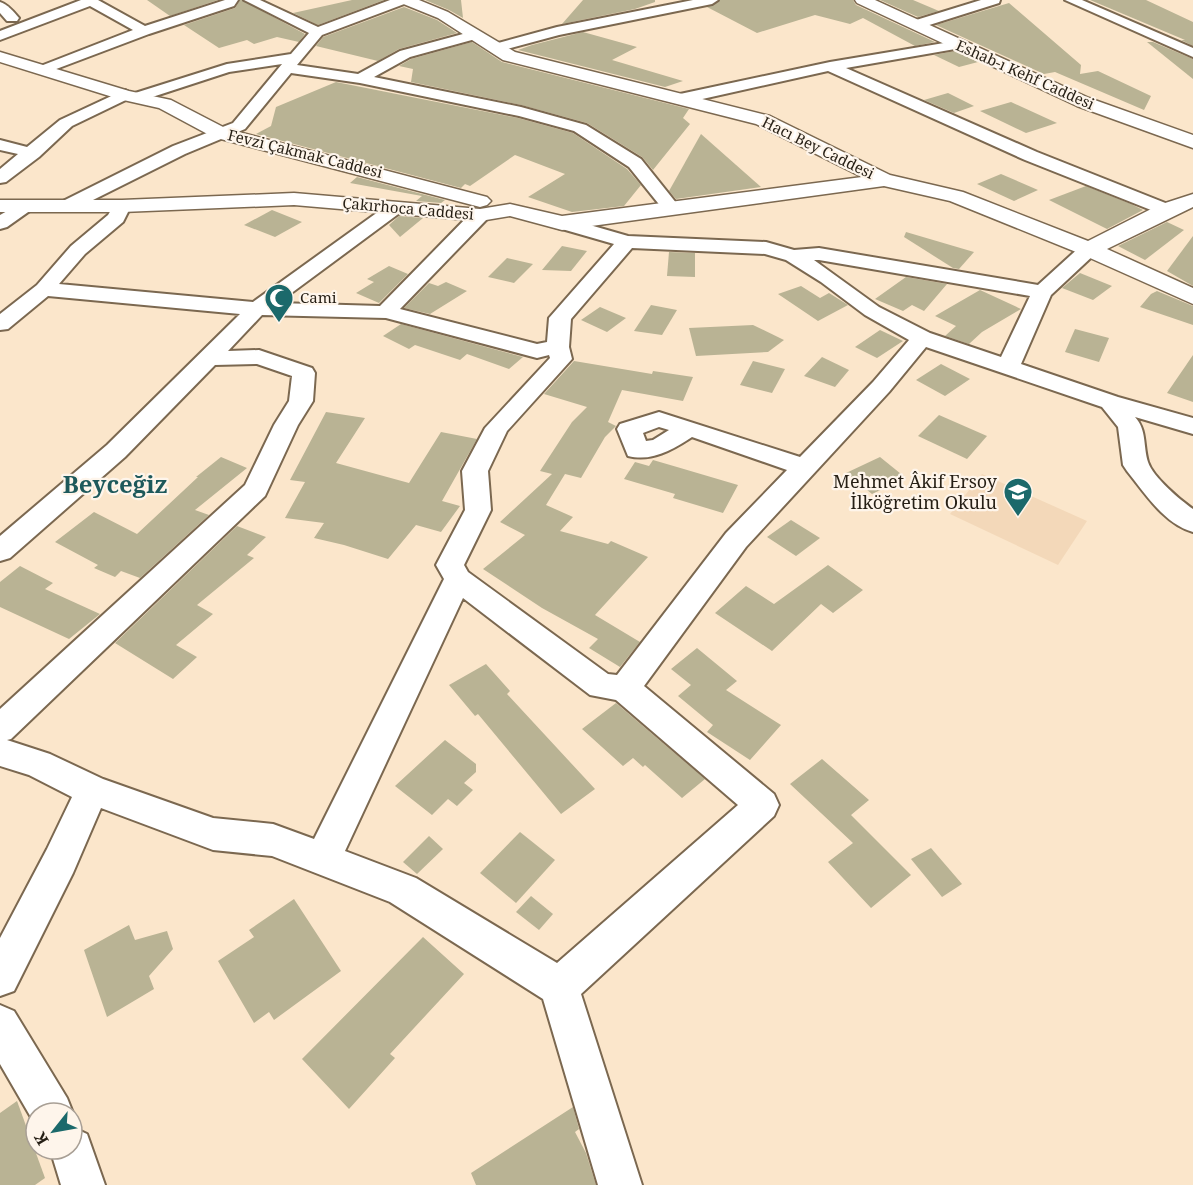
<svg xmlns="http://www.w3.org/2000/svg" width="1193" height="1185" viewBox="0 0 1193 1185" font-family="'Noto Serif',serif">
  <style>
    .built { fill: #f3d8b9 }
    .building { fill: #b9b394 }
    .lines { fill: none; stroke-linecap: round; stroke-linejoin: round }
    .street-casing { stroke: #7b6850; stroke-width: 4 }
    .secondary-casing { stroke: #7b6850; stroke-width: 3 }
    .street { fill: #fff; fill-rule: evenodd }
    .secondary { fill: #fff; fill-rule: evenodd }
    .labels { text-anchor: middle; stroke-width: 4.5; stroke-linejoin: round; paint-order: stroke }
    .far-street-label { font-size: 15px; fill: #261f15; stroke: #fef5eb }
    .far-poi-label { font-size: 15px; fill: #261f15; stroke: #fef5eb; text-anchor: start }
    .poi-label { font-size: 18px; fill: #261f15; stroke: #fef5eb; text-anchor: end }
    .district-label { font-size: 24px; font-weight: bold; fill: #1e595b; stroke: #fef5eb }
  </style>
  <rect width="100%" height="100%" fill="#fbe6cb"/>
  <polygon class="built" points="982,474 1087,521 1058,565 950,514"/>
  <g class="building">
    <polygon points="147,0 218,0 170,16"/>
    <polygon points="240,0 242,0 305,34 299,42 277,37 254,44 247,40 219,48 184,25 235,8"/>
    <polygon points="352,0 384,0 318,25 293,13"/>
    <polygon points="425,0 461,0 463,18 449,10"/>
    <polygon points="583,0 655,0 655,2 635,9 562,24"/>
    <polygon points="720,0 853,0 856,5 935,42 915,46 863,18 850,24 815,15 757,33 707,7"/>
    <polygon points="880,0 913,0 939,11 918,17"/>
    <polygon points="1090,0 1146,0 1193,22 1193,46 1181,40 1185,40"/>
    <polygon points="1009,3 1081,65 1080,74 1098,71 1151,96 1144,110 1055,72 1044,74 936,25"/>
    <polygon points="404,7 437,20 457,33 399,49 378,61 316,46 323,37"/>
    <polygon points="583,32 637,47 612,60 683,81 665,87 518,50 532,45"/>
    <polygon points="472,42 502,62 689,109 683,118 690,124 653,170 642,157 587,123 521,105 411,82 413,69 399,66 411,59"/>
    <polygon points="1147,42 1153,42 1193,59 1193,79"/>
    <polygon points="955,51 978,62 959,67 934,55"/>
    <polygon points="336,82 518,118 573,133 627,169 641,185 624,206 572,212 528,197 565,174 515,155 470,186 465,184 461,188 256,134 271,126 276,107"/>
    <polygon points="948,93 974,106 954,113 924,100"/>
    <polygon points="1011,102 1057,123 1026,133 980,111"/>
    <polygon points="701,134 761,187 676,199 669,191"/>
    <polygon points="1001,174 1038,190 1014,201 977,184"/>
    <polygon points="357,177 445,200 441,203 416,201 422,196 350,183"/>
    <polygon points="1086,186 1131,204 1143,210 1107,229 1049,200"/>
    <polygon points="272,210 302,222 275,237 244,225"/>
    <polygon points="399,216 423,218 400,237 389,225"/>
    <polygon points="1167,222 1184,230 1145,260 1118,246"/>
    <polygon points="906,232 974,252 959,269 953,268 904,237"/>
    <polygon points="1193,236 1193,286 1167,271"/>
    <polygon points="562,246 587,251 571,271 542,270"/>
    <polygon points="669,252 695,253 695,277 667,276"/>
    <polygon points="507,258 533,264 514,283 488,277"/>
    <polygon points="389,266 408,274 379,303 356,293 374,282 367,279"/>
    <polygon points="1080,273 1112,286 1093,300 1062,288"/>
    <polygon points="906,277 947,284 924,311 912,305 903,311 875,299"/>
    <polygon points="446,282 467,291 430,314 404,308 429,283 438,286"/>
    <polygon points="801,286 820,298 829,293 848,305 818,321 778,294"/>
    <polygon points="980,290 1021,309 982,332 969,344 945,336 956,326 935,316"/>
    <polygon points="1157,291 1193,306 1193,325 1140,307 1151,294"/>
    <polygon points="651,305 677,310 662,335 634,331"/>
    <polygon points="600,307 626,318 607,332 581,320"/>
    <polygon points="401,324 523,357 509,369 467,354 460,360 415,345 409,349 383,336"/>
    <polygon points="753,325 784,340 768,352 696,356 689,328"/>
    <polygon points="1075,329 1109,338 1099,362 1065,352"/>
    <polygon points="880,330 903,341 877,358 855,347"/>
    <polygon points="1193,355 1193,402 1167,393"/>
    <polygon points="822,357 849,370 835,387 804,376"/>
    <polygon points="574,361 652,374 653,371 693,377 683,401 622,390 608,422 616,426 605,437 581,478 565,474 546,505 573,517 560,531 608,544 611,541 648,557 595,615 640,642 620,667 589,648 598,639 542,608 483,569 525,535 500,522 552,474 540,471 572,422 587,407 544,394"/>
    <polygon points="753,361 785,369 772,393 740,385"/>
    <polygon points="941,364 970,379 945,396 916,380"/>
    <polygon points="326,412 365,418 336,463 409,483 441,432 477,439 442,501 460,506 441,532 416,525 388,559 344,545 314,538 324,523 285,518 305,482 290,480"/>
    <polygon points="939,415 987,436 967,459 918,436"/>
    <polygon points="221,457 247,468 195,510 209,515 140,578 121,571 115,577 94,568 98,565 55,542 94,512 137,534 198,477 196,477"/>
    <polygon points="880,457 906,478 872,494 846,473"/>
    <polygon points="653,460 677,467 738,485 723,513 673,498 675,494 624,479 635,462 649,466"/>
    <polygon points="791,520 820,538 796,556 767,537"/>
    <polygon points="237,526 266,537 247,555 254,558 197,605 213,614 176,645 197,657 173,679 115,643"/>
    <polygon points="828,565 863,590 833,613 821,604 772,651 715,613 746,586 774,604"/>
    <polygon points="20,566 53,583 45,589 100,614 69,639 0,607 0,582"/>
    <polygon points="697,648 737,681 726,690 781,725 750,760 707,732 713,725 678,696 691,685 671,669"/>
    <polygon points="486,664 510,691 507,694 595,789 561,814 478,714 475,716 449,685"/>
    <polygon points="616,703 705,779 682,798 645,765 643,767 633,758 623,766 582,729"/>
    <polygon points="445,740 476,764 476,772 464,783 473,790 457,806 448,799 432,815 395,786"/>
    <polygon points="822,759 869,800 851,815 911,875 871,908 828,862 853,843 790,784"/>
    <polygon points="520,832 555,860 516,903 480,873"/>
    <polygon points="429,836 443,849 417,874 403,862"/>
    <polygon points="931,848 962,884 942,897 911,859"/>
    <polygon points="531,896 553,914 539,930 516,912"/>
    <polygon points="294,899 341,971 274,1020 269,1012 254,1023 218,961 254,937 249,930"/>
    <polygon points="129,925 135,940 167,931 173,949 149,976 154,989 107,1017 84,950"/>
    <polygon points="423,937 464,974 390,1054 395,1058 349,1109 302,1059"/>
    <polygon points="17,1101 45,1178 35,1185 0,1185 0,1113"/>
    <polygon points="573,1107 579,1129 575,1132 586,1153 596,1185 476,1185 471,1173"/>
  </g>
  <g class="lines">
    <g class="street-casing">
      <g id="street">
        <polygon points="81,0 98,0 145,26 225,0 238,0 234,6 149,34 43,74 36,70 38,67 133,30 90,6 0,40 0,31"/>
        <polygon points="244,0 260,0 318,27 390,0 408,0 407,3 322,35 297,65 358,74 400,51 474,31 479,32 481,35 479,38 410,57 374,77 521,107 586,125 641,159 681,209 678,213 666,213 629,167 574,131 519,116 360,83 291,73 245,129 185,154 73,210 61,210 58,206 61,202 173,146 233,123 282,64 229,72 137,102 130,98 72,126 39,157 6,182 0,183 0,169 18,154 0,150 0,140 27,147 60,120 120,92 125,90 132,94 227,64 291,54 309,33"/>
        <polygon points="693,0 718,0 712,4 559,35 496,52 489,48 491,45 557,27"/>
        <polygon points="981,0 1000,0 999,3 923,27 913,27 911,24 913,21"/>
        <polygon points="1065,0 1082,0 1193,48 1193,57"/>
        <path d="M0,2C7,4 14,12 19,18L17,21H7L0,13Z"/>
        <polygon points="956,41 963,45 961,48 846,68 1037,152 1173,206 1176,210 1173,214 1161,214 1025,160 828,71 680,104 672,99 680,94 830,62"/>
        <polygon points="25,201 31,202 34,206 31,210 7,227 0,229 0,215"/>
        <path d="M122,201L128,202L131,206L123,222L85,254L59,284L253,302L389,204H401L404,208L401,212L278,303L380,306L473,211H487L489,215L487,219L400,309L537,344L547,342L549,318L614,244L555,227L553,223L555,219L562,217L628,236L766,242L794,250L819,248L1038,285L1082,245H1096L1099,249L1096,253L1051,295L1021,364L1118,397L1193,418V434L1135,417C1147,430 1143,446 1148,462C1153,477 1180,500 1193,509V532C1164,524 1145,493 1127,471L1123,465L1118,427L1102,407L926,347L889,392L746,547L644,686L774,794L779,805L774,816L581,994L642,1185H598L543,999L390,902L272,856L213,850L101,808L73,873L14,991L0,996V938L47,849L72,797L29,775L0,766V709L245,485L274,425L289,401L292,376L257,364L215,365L125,457L10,558L0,561V536L107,445L240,314L48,296L8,329L0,330V314L37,285L71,246L108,215L116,202ZM632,248L765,254L786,260L821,282L865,315L909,340L873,382L800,457L659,412L620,424L617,429L628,456C652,462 672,450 692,437L787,470L726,533L617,675L608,674L468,572L464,565L491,510L488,471L507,431L572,359L569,347L571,319ZM814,260H819L1030,296L1001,357L930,333L879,307ZM262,315L386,318L537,358L549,355L550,358L485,428L462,471L465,510L436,565L444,579L314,839L273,824L213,818L103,779L50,754L7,740L11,739L265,496L298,425L313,401L315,373L312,368L259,350L228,351ZM659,427L669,430L653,440L646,441L643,433ZM463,598L590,695L616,700L738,805L557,963L416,878L345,851Z"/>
        <polygon points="0,1005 14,1011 67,1098 73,1113 72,1116 72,1113 36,1113 36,1126 0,1064"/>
        <polygon points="72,1127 87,1134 105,1185 61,1185 50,1149 72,1149"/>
      </g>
    </g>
    <g class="secondary-casing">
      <g id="secondary">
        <polygon points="399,0 419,0 448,12 515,52 770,116 890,175 963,192 1088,241 1159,205 1193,194 1193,207 1107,249 1193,288 1193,304 1081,254 950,201 884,186 562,230 510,216 480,221 294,205 122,212 0,212 0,200 122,200 294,193 480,209 510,204 562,216 862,177 756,124 503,60 438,18 401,3"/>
        <polygon points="855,0 875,0 1089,98 1193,135 1193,148 1077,106 857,3"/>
        <polygon points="0,52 129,91 171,100 227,129 487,197 491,201 487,205 480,207 213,137 159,108 119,99 0,62"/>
      </g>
    </g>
    <use href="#street" class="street"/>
    <use href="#secondary" class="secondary"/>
  </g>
  <defs>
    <g id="mosque-pin" transform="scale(1.5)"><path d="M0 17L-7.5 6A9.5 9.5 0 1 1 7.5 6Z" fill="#1b696b" stroke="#fef5eb"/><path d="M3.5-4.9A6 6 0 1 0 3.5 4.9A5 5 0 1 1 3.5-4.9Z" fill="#fff"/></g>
    <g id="school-pin" transform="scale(1.5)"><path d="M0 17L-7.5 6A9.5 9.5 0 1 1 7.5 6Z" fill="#1b696b" stroke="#fef5eb"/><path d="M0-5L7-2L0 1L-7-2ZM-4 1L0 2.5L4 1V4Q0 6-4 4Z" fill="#fff"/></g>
  </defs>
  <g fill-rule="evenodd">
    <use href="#mosque-pin" x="279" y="298"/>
    <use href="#school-pin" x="1018" y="492"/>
  </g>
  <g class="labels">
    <g class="far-street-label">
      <text transform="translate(1025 75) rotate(24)" y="5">Eshab-ı Kehf Caddesi</text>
      <text transform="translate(818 148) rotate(26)" y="5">Hacı Bey Caddesi</text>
      <text transform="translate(305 154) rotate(14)" y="5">Fevzi Çakmak Caddesi</text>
      <text transform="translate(408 209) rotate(5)" y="5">Çakırhoca Caddesi</text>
    </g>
    <g class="far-poi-label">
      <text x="300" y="303">Cami</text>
    </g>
    <g class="poi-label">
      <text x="997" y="488">Mehmet Âkif Ersoy<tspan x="997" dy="21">İlköğretim Okulu</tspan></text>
    </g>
    <g class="district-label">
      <text x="115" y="493">Beyceğiz</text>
    </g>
  </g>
  <g transform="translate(54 1131) rotate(239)"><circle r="28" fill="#fef5eb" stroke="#a89f95" stroke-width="1.5"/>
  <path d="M0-4.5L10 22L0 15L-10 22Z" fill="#1b696b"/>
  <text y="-9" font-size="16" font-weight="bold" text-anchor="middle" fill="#261f15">K</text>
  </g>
</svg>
